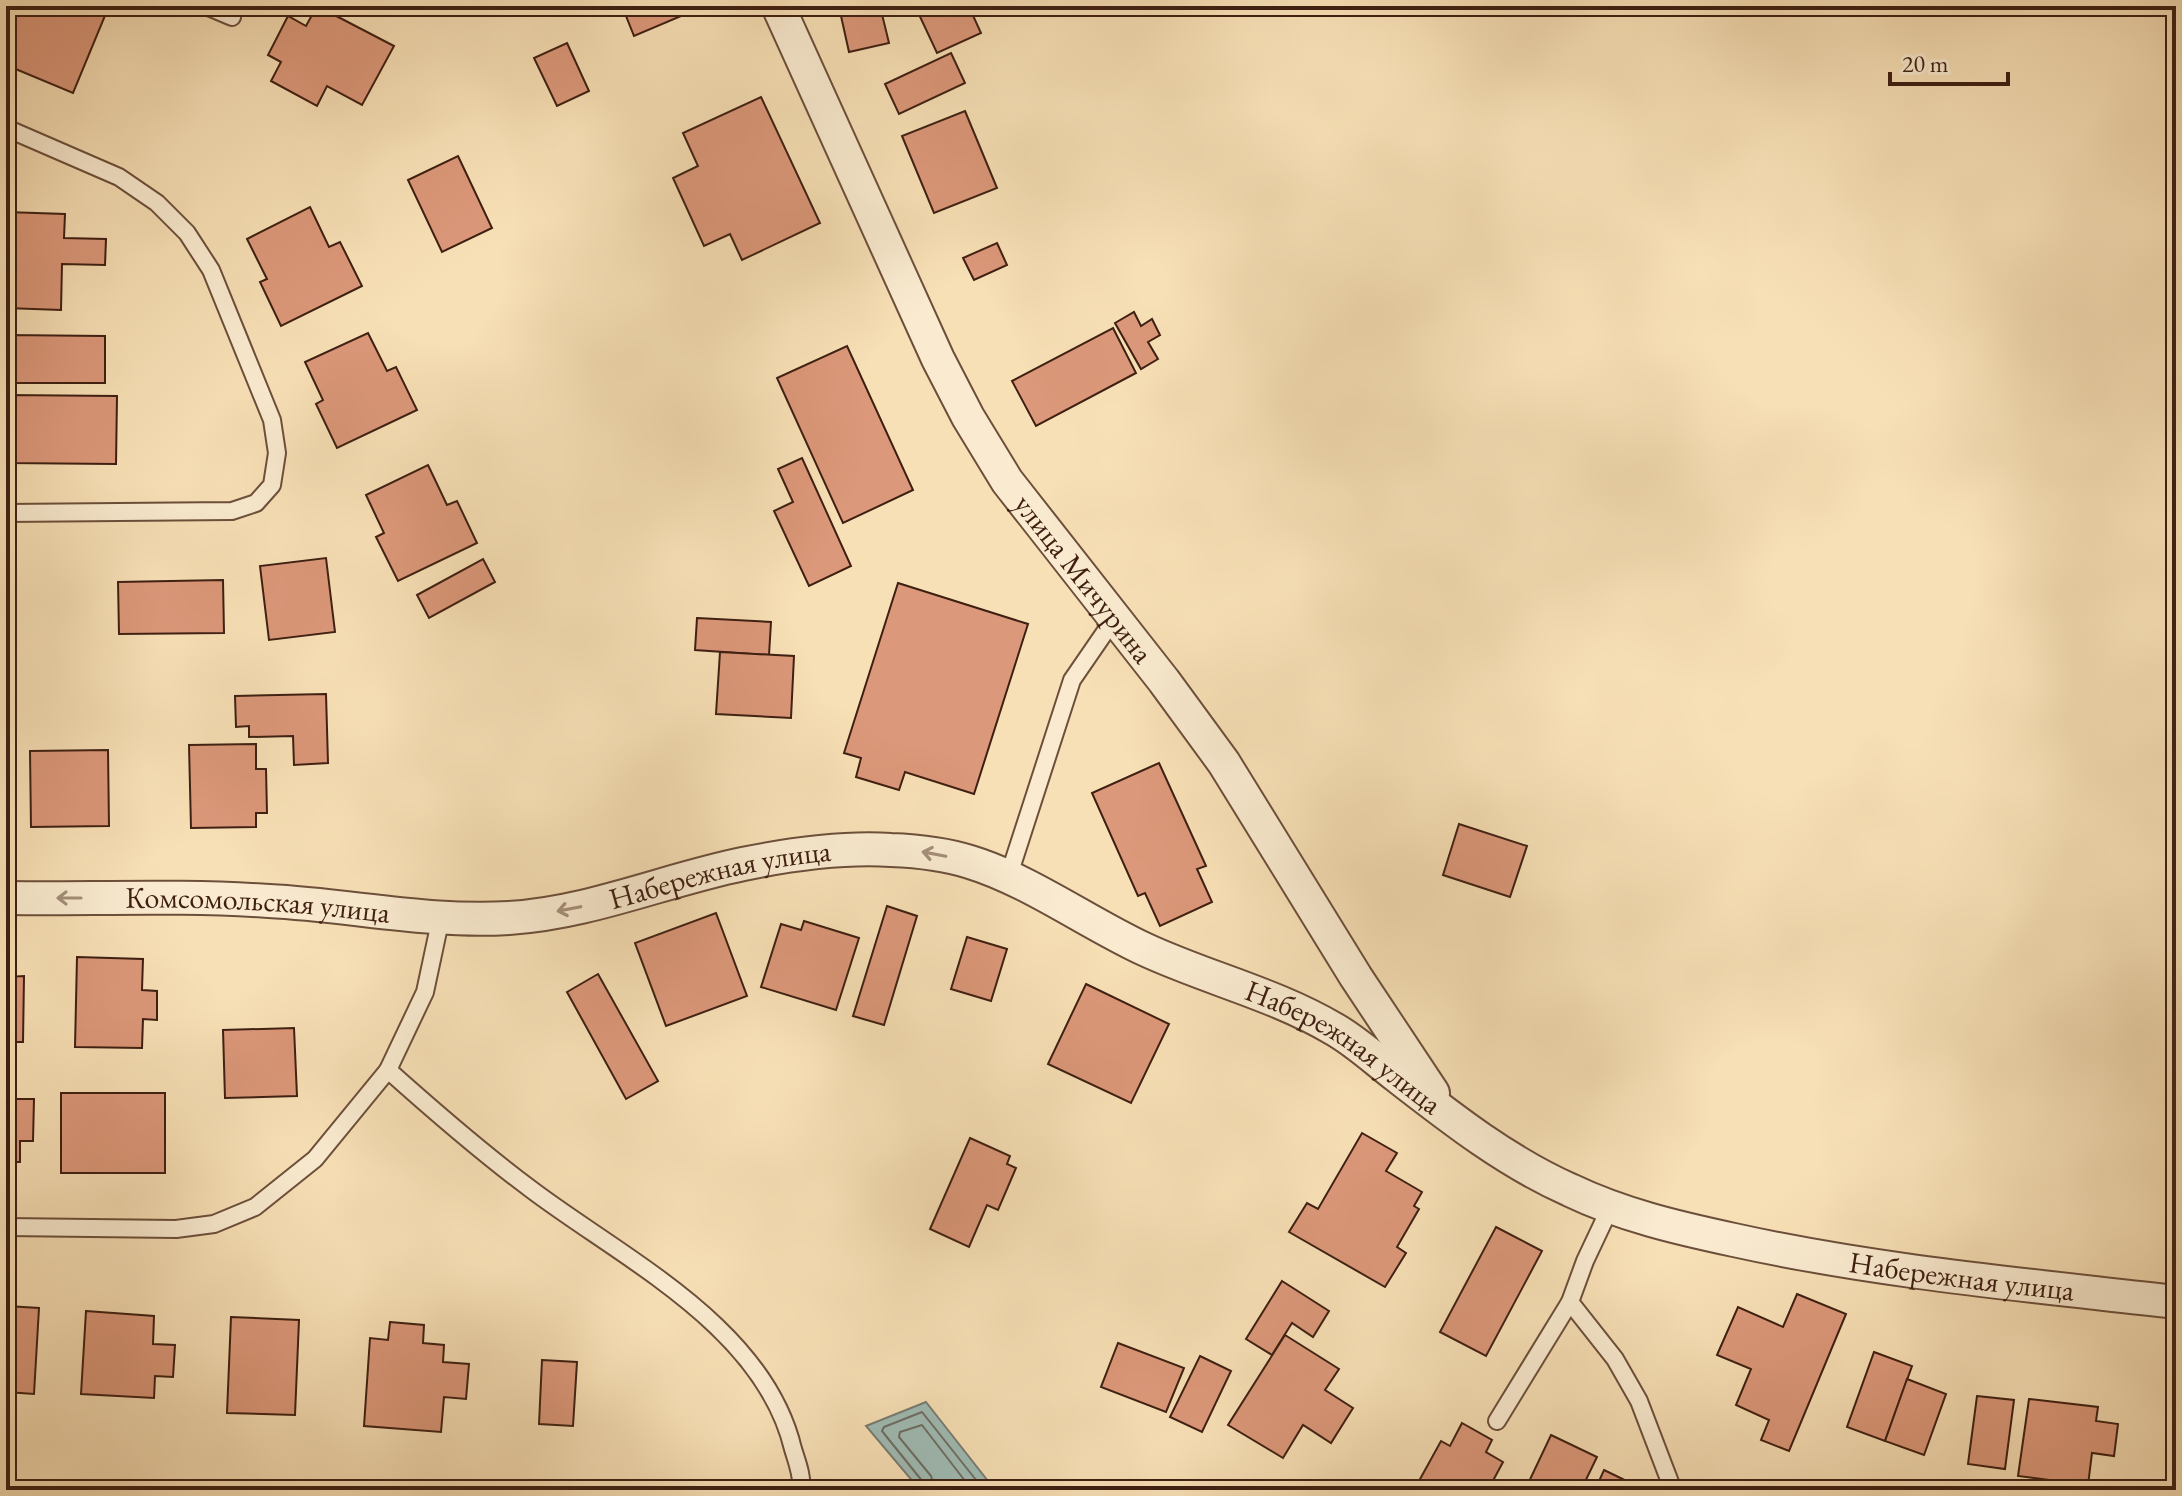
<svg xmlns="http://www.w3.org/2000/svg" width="2182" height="1496" viewBox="0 0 2182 1496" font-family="'EB Garamond',serif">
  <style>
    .water { fill: #9fbcb5; stroke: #787d74; stroke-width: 2 }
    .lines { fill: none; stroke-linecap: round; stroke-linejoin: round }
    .shore { stroke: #6e6e64; stroke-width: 2 }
    .building { fill: #dc987a; stroke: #3e1f12; stroke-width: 2 }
    .service-casing { stroke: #6c4f3b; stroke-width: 20 }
    .minor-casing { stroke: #6c4f3b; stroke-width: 36 }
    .service { stroke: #faebd0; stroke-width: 16 }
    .minor { stroke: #faebd0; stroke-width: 32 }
    .oneway { stroke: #a58f7a }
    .labels { text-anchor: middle; stroke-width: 8; stroke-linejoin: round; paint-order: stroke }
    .street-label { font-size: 30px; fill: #3e1f12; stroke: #faebd0 }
  </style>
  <rect width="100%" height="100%" fill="#f8e0b6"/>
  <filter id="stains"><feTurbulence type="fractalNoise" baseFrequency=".0025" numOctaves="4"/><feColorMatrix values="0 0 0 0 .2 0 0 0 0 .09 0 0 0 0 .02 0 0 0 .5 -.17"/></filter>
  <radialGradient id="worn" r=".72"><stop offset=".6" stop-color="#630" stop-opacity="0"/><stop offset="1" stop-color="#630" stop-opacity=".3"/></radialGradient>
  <polygon class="water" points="926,1402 995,1490 920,1490 866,1426"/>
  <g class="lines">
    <g class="shore">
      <polyline points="925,1490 923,1482 882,1431 884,1427 922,1412 984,1490"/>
      <polyline points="935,1490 931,1476 899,1437 900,1432 922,1425 972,1490"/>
    </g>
  </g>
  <g class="building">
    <polygon points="6,6 109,6 73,93 6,65"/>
    <polygon points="317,6 394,46 362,105 327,86 317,106 271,81 281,62 268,55 288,16 306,26"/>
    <polygon points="622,6 699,6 700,8 634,36"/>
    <polygon points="880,6 889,43 849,52 839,7"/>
    <polygon points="915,6 976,6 970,9 981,33 937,53"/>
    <polygon points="567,43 589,91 557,106 534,58"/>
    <polygon points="951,53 965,83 899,114 885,84"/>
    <polygon points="761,97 820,223 742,260 730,234 704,246 673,178 698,166 683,133"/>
    <polygon points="965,111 997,188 934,213 902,136"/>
    <polygon points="458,156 492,228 442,252 408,180"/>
    <polygon points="310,207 329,247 340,242 362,286 281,326 260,282 267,279 247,239"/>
    <polygon points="6,212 65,214 64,238 106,239 105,265 62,264 61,310 6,308"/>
    <polygon points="997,243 1007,265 974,280 963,258"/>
    <polygon points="1134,312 1141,326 1152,319 1160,335 1148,342 1158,359 1141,369 1115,323"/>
    <polygon points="1113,328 1136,373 1036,426 1012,381"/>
    <polygon points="368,333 387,371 396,367 417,410 337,448 316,404 323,400 305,362"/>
    <polygon points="6,335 105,336 105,383 6,383"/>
    <polygon points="847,346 913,490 843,523 777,378"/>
    <polygon points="6,395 117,396 116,464 6,463"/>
    <polygon points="802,458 851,566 809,586 774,511 793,502 778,469"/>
    <polygon points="428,465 447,505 457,501 477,543 398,581 376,537 384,533 366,495"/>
    <polygon points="326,558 335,632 269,640 260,566"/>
    <polygon points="483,559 495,582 429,618 417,595"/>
    <rect x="6" y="565" width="9" height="60"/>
    <polygon points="223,580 224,633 119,634 118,582"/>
    <polygon points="898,583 1028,624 974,794 905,772 899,790 856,777 861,758 844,753"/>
    <polygon points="697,618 771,622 769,655 695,650"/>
    <polygon points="720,652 794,656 791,718 716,714"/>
    <polygon points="326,694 328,763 294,765 293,736 249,737 249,726 236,727 235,696"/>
    <polygon points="256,744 256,769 266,769 267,813 256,813 256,827 191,828 189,745"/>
    <polygon points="108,750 109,826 31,827 30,751"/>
    <polygon points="1159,763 1206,866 1197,869 1212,902 1160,926 1145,893 1138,896 1092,793"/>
    <polygon points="1459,824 1527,846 1510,897 1443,875"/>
    <polygon points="887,906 917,916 884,1025 853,1016"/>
    <polygon points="716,913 747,996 666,1026 635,943"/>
    <polygon points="804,921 859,938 836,1010 761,987 781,924 801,930"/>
    <polygon points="967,937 1007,949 991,1001 951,989"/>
    <polygon points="6,949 7,977 24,976 23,1042 6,1042"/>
    <polygon points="77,957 143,959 142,990 157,991 157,1020 143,1019 142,1048 75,1047"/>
    <polygon points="598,974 658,1081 626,1099 567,992"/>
    <polygon points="1086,984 1169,1024 1131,1103 1048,1064"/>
    <polygon points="294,1028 297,1096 225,1098 223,1030"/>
    <rect x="61" y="1093" width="104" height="80"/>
    <polygon points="6,1099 34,1099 33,1141 20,1141 20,1162 6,1162"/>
    <polygon points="1362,1133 1397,1153 1386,1171 1422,1192 1414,1206 1419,1209 1397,1247 1406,1253 1385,1287 1289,1232 1307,1203 1318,1209"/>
    <polygon points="970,1138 1010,1156 1007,1164 1016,1168 998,1210 987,1205 969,1247 930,1229"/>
    <polygon points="1496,1227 1542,1251 1486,1356 1440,1332"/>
    <polygon points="1282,1281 1329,1311 1313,1337 1292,1323 1272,1355 1246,1339"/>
    <polygon points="1797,1294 1846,1314 1789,1451 1761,1440 1769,1420 1736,1405 1751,1369 1717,1355 1738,1307 1783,1327"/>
    <polygon points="6,1306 39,1308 34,1394 6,1392"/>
    <polygon points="86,1311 154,1316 153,1344 175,1345 173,1377 155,1376 154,1398 81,1394"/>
    <polygon points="231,1317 299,1320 295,1415 227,1413"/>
    <polygon points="390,1322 424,1325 423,1343 444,1345 443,1362 469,1364 466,1399 444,1397 441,1432 364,1426 370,1338 388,1340"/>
    <polygon points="1285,1335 1339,1369 1325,1390 1353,1408 1331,1443 1303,1425 1283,1458 1228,1425"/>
    <polygon points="1118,1343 1184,1368 1166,1412 1101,1387"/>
    <polygon points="1874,1352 1912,1366 1885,1441 1847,1427"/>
    <polygon points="1200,1356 1231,1371 1202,1432 1170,1417"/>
    <polygon points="542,1360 577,1362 573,1426 539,1424"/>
    <polygon points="1907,1379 1946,1394 1924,1455 1885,1441"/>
    <polygon points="1977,1396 2014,1400 2005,1469 1968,1464"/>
    <polygon points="2029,1399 2098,1407 2096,1421 2118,1424 2114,1456 2092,1453 2088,1485 2018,1476"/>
    <polygon points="1462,1423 1492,1440 1486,1452 1503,1462 1488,1490 1414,1490 1441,1441 1450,1446"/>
    <polygon points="1551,1435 1597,1457 1581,1490 1525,1490"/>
    <polygon points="1604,1470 1635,1485 1633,1490 1595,1490"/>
  </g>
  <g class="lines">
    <g class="service-casing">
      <g id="service">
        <polyline points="206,6 232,17"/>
        <polyline points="6,128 119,177 157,203 187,233 211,270 272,420 277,453 272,485 256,503 232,511 6,513"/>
        <polyline points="1008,878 1072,680 1114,619"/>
        <path d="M441,917L425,992L388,1070C435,1112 482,1153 532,1190C625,1260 764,1327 793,1449C797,1462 803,1477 801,1490"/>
        <polyline points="1610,1208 1585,1261 1570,1302 1615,1359 1639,1401 1673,1490"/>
        <polyline points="6,1227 176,1229 214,1224 255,1207 315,1159 388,1070"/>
        <polyline points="1497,1421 1570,1302"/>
      </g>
    </g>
    <g class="minor-casing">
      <g id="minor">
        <path id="s1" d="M778,6L938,359L968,417L1007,481L1164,681L1224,763L1356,977L1433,1093"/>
        <path id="s2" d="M6,898C93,899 182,895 269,901C349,905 429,923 509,918C590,913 665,880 743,864C792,854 842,847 891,850C917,851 945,854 970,862C1029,880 1088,923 1144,949C1206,978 1275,994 1334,1029C1357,1042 1377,1061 1398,1077C1452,1119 1507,1162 1570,1190C1622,1215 1678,1228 1734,1240C1879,1272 2028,1285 2176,1302"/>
      </g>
    </g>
    <use href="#service" class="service"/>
    <use href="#minor" class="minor"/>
  </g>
  <defs><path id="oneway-shaft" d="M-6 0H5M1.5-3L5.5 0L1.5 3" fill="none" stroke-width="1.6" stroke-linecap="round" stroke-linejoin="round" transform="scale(2)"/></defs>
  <g class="oneway">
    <use href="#oneway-shaft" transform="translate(934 854) rotate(-169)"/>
    <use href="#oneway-shaft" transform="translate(69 898) rotate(-180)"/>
    <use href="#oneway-shaft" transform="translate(569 909) rotate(169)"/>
  </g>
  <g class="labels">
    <g class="street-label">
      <text dy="10" stroke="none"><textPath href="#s1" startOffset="652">улица Мичурина</textPath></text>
      <text dy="10" stroke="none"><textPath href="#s2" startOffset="720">Набережная улица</textPath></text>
      <text dy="10" stroke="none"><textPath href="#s2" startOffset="252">Комсомольская улица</textPath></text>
      <text dy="10" stroke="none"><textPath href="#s2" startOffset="1392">Набережная улица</textPath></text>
      <text dy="10" stroke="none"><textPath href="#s2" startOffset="2064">Набережная улица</textPath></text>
    </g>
  </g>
  <rect width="2182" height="1496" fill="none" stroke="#f8e0b6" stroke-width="32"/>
  <rect x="8" y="8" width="2166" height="1480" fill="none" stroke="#3e1f12" stroke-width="4"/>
  <rect x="16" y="16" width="2150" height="1464" fill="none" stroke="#3e1f12" stroke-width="2"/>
  <path d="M1890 72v12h118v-12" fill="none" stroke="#3e1f12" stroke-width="4"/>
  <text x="1902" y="72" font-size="24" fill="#3e1f12" stroke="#faebd0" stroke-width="6" paint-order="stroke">20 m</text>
  <rect width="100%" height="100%" filter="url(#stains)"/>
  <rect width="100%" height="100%" fill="url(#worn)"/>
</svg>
